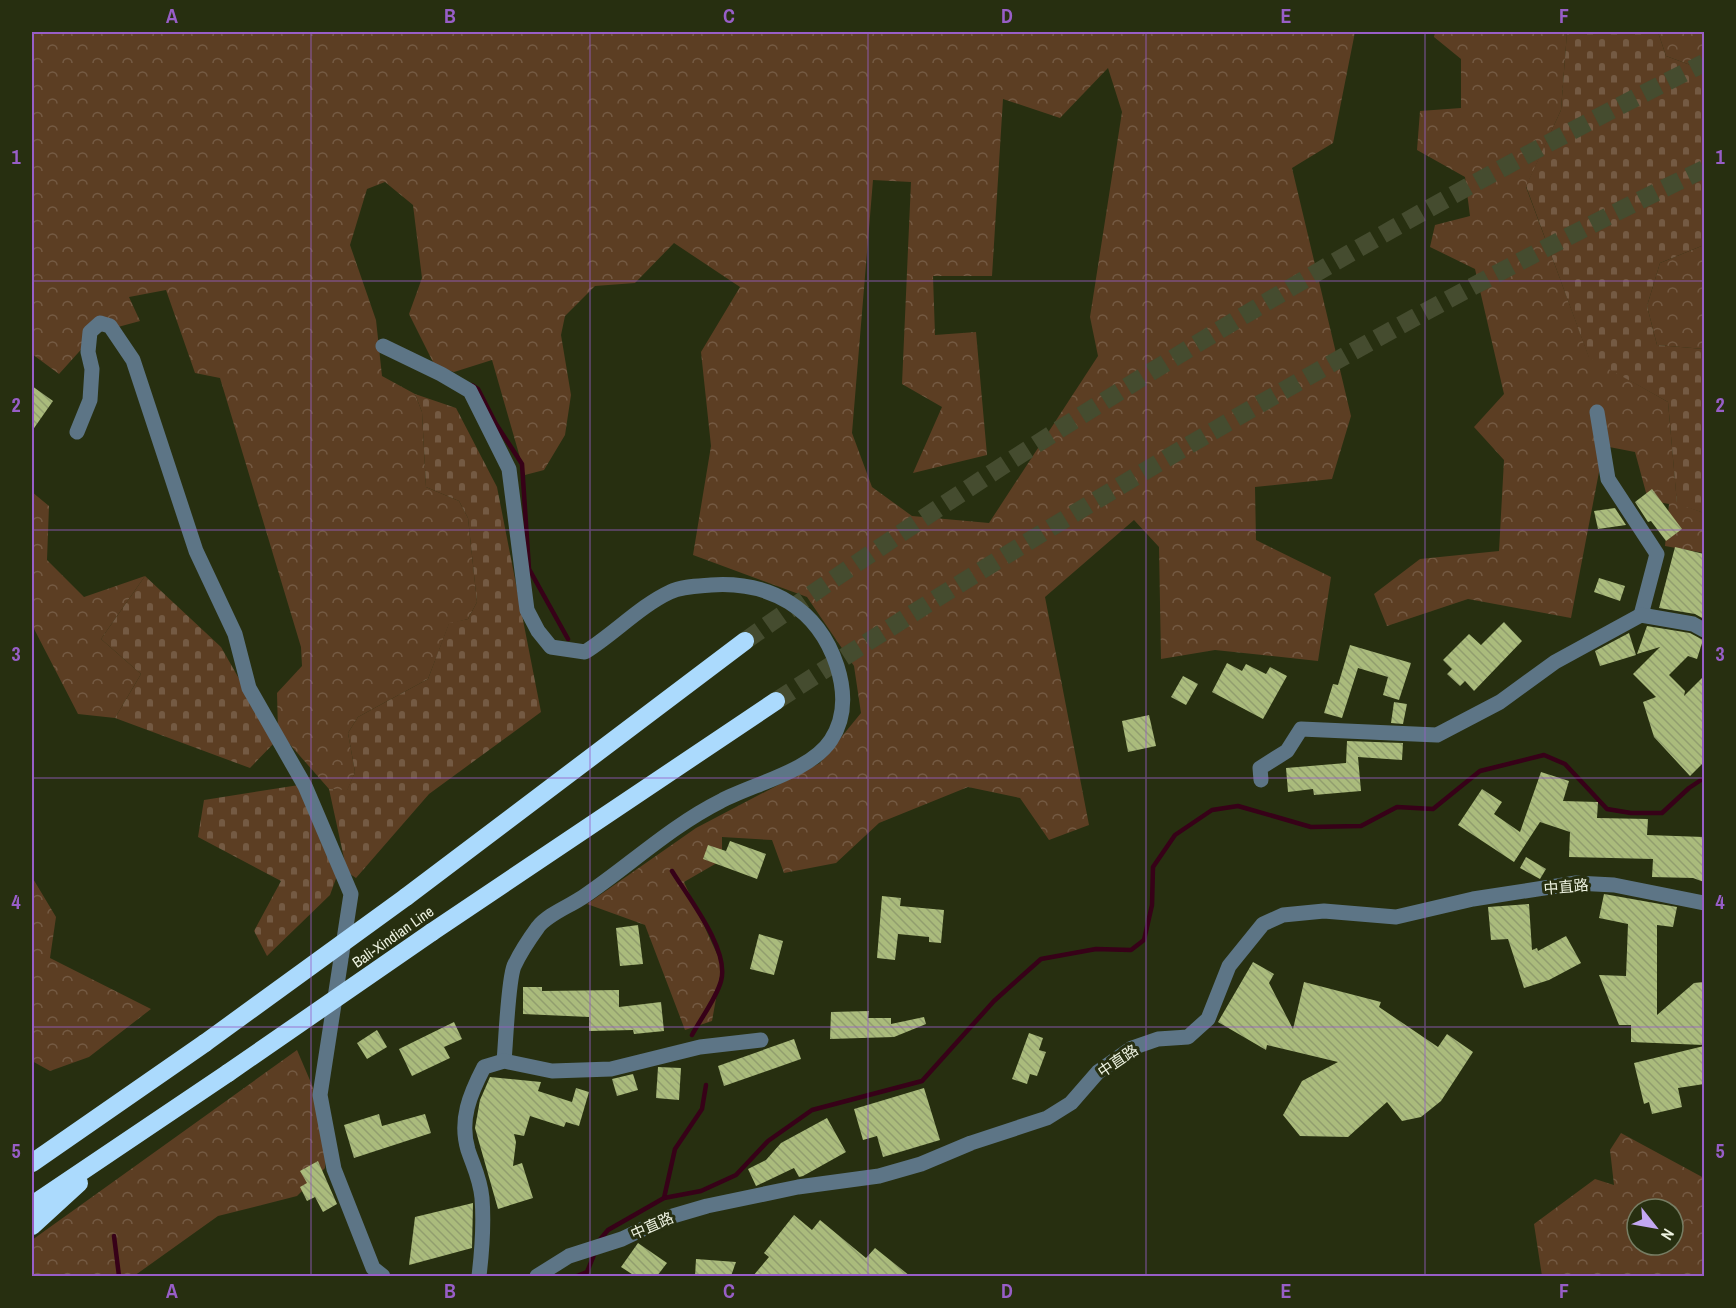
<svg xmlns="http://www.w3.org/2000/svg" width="1736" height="1308" viewBox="0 0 1736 1308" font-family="'Archivo Narrow','Noto Sans TC',sans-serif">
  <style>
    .forest { fill: url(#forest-crowns); fill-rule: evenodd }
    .cemetery { fill: url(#cemetery-stones) }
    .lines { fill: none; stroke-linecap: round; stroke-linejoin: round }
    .stream { stroke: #370118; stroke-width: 4.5 }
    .building { fill: url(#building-back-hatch) }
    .highway-tunnel { stroke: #454c2f; stroke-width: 18; stroke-dasharray: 18 9; stroke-linecap: butt }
    .minor { stroke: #5d7586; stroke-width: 15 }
    .highway { stroke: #abdafd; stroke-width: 18 }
    .highway-bridge { stroke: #abdafd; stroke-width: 18 }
    .grid { fill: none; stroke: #985ec7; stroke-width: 1.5; stroke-opacity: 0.55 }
    .labels { text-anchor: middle; stroke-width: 6; stroke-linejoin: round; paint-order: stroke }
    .street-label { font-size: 15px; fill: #edf2e0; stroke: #272f10 }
    .neatline { fill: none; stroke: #985ec7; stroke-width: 2 }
    .grid-label { font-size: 20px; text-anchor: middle; font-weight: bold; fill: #985ec7 }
  </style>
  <defs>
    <pattern id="forest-crowns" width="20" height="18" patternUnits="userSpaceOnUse" patternTransform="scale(1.5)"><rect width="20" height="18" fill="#5c3e23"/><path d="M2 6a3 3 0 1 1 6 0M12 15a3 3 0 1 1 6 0" fill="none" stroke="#745a43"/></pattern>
    <pattern id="cemetery-stones" width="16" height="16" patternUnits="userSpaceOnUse" patternTransform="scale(1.5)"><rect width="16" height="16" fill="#5c3e23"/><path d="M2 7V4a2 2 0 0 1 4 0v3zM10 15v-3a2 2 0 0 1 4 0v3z" fill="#745a43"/></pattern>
    <pattern id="building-back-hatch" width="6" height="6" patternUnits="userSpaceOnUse" patternTransform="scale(1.5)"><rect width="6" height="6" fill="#aabb7c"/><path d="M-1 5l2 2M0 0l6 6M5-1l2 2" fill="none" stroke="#919e6e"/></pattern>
  </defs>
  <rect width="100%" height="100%" fill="#272f10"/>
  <g class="forest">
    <path d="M32,32H1355L1333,143L1292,168L1351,416L1332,479L1255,487L1256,540L1331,577L1318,661L1215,650L1161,659L1159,547L1134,520L1045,597L1089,825L1049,840L1020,798L968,787L879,823L836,863L784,873L772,840L722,837V860L684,882L722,965L712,1021L685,1030L645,925L587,904L696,828L820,763L861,713L854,666L807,597L693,555L711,446L701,352L740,287L674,243L635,283L595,286L565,316L561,335L571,395L565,435L544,470L525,475L492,360L454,372L435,366L409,314L422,278L413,205L385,182L367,189L350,245L376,320L382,376L415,394L422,412L426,487L459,501L468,518L477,602L468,619L449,624L428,679L358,717L348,733L355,772L347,791L329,789L278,731L277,693L302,666L301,647L220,378L195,373L166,290L129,297L140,321L96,333L59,374L32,354ZM1108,68L1122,112L1090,317L1098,356L989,523L912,516L872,487L852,433L873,180L911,182L902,384L942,407L913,473L987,455L976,332L935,335L933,276H992L1003,99L1060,118Z"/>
    <polygon points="1435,32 1567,32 1561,110 1526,187 1589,357 1668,402 1677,503 1704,513 1704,553 1665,546 1669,504 1648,500 1635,452 1604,446 1571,618 1468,599 1387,626 1374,594 1420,559 1499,551 1504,460 1474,427 1504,394 1475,269 1430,247 1435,225 1470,216 1465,177 1417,150 1420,111 1461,108 1461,59 1434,37"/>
    <polygon points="1658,32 1704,32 1704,70 1666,56"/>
    <polygon points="1704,245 1704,349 1657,345 1647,306 1660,263"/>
    <polygon points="32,492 49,506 47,560 84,597 145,576 101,639 141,674 115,718 78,714 32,625"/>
    <polygon points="32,877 56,917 50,958 151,1009 89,1057 50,1071 32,1061"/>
    <polygon points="297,1050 327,1120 325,1168 297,1196 218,1216 134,1276 32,1276 32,1240"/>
    <path d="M1621,1133L1704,1178V1276H1542L1534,1224L1595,1179L1614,1185L1610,1150ZM1637,1209H1673V1245H1637Z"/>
  </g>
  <g class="cemetery">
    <polygon points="1567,32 1658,32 1666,56 1704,70 1704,245 1660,263 1647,306 1657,345 1704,349 1704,513 1677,504 1668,402 1589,358 1526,186 1561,110"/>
    <polygon points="415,394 456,408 497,487 541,712 429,794 356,878 347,872 329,789 347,790 355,772 348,733 358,717 428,679 449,623 468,619 477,602 468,518 459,501 426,487 422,412"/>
    <polygon points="145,576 221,647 275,742 250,768 115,718 141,674 101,639"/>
    <polygon points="299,785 338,873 330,895 267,956 254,931 281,881 198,837 204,800"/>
  </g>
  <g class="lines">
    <g class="stream">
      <polyline points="472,385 478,389 496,424 522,464 529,569 568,639"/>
      <path d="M672,871C688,897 730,950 721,981C716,999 701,1018 692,1035"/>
      <polyline points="664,1198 675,1149 702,1109 706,1085"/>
      <polyline points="114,1236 119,1276"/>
      <polyline points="598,1242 608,1230 664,1198 701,1191 736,1175 768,1141 812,1110 922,1081 994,1001 1041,959 1096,949 1131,950 1144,940 1152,905 1153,867 1175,835 1212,810 1238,806 1311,827 1361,826 1397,807 1433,809 1480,771 1544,755 1565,764 1607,809 1631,813 1662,813 1689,788 1704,778"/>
      <polyline points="577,1276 587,1272 596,1250"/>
    </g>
  </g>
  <g class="building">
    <polygon points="32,386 53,401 32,431"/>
    <polygon points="1652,489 1682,529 1666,541 1651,521 1648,522 1635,502"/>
    <polygon points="1615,508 1626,525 1598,529 1594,511"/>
    <polygon points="1675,547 1704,554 1704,619 1695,614 1659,608"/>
    <polygon points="1599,578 1625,586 1620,601 1594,592"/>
    <polygon points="1504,622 1522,641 1474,691 1465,681 1460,686 1447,674 1452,669 1443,660 1469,634 1481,645"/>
    <polygon points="1647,626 1690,633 1703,640 1697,659 1688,656 1669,675 1685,691 1684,696 1704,676 1704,762 1690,776 1654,737 1643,702 1656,697 1633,674 1660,647 1637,654"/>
    <polygon points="1629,633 1636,655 1600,666 1595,651"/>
    <polygon points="1350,645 1411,663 1399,700 1383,695 1388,677 1358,668 1342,718 1324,713 1333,684 1338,685"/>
    <polygon points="1227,663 1242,671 1246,664 1266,674 1270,667 1287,676 1263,719 1212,692"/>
    <polygon points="1183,676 1198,684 1186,705 1171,697"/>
    <polygon points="1394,702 1407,704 1403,724 1391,723"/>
    <polygon points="1149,715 1156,746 1128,752 1122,721"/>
    <polygon points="1347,741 1403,743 1402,760 1358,757 1361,791 1314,795 1313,789 1288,792 1286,768 1346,763"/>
    <polygon points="1541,772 1569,781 1563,801 1598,802 1597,818 1648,819 1647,835 1704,837 1704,882 1693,878 1652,877 1653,859 1569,857 1570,832 1540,822 1514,862 1458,825 1482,789 1502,802 1494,814 1520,832"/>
    <polygon points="730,841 766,854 757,879 703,859 708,845 726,851"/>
    <polygon points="1526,857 1546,869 1540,879 1520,868"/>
    <polygon points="1604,894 1677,907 1673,927 1657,925 1657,1015 1694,983 1704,982 1704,1045 1631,1042 1631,1025 1619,1025 1599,975 1626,976 1628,924 1599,918"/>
    <polygon points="882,896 901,898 900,906 944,910 941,943 929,942 929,937 898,934 895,960 877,958"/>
    <polygon points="1529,904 1532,950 1537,948 1538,951 1566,936 1581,963 1549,980 1524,988 1508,939 1491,940 1488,907"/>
    <polygon points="638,925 643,964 620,966 616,928"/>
    <polygon points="759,934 783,941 774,975 750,969"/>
    <polygon points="1253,962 1274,974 1269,983 1293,1029 1304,982 1381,1002 1379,1007 1438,1047 1447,1034 1473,1052 1441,1101 1421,1117 1402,1121 1387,1102 1348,1137 1300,1136 1283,1115 1302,1081 1338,1062 1267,1045 1266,1050 1218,1022"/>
    <polygon points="523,987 542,987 542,991 619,990 619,1007 661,1002 664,1031 634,1034 633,1030 589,1031 589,1017 523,1014"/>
    <polygon points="869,1011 868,1018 891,1018 891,1024 924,1017 926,1024 894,1037 830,1039 831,1012"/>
    <polygon points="454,1022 462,1039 444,1047 450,1058 412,1076 399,1049"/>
    <polygon points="377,1030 387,1047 367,1059 357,1043"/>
    <polygon points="1029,1033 1043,1038 1039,1050 1046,1052 1037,1076 1030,1074 1027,1084 1012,1079"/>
    <polygon points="794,1039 801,1059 724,1086 718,1066"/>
    <polygon points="1704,1046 1704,1084 1678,1088 1682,1107 1652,1114 1649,1102 1644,1104 1634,1063"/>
    <polygon points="658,1067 681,1068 679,1100 656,1098"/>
    <polygon points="633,1074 638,1090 617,1096 612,1079"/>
    <polygon points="490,1077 541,1082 538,1091 572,1102 576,1088 589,1092 579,1126 566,1122 564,1127 530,1116 524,1136 514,1134 516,1142 513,1166 522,1163 533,1198 498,1209 475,1128 480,1100"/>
    <polygon points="924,1088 940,1140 883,1157 877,1136 863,1140 854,1109"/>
    <polygon points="379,1114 382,1126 425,1114 431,1133 354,1158 344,1125"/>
    <polygon points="827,1118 846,1152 803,1176 799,1177 794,1168 756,1186 748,1169 766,1160 781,1143"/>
    <polygon points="318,1161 337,1204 323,1212 315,1197 307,1201 300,1187 307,1183 300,1171"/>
    <polygon points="473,1203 472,1248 409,1265 415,1217"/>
    <polygon points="794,1215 812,1230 820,1220 866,1258 875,1248 910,1276 753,1276 769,1257 764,1253"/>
    <polygon points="638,1243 667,1263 657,1276 635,1276 621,1267"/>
    <polygon points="696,1259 736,1262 731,1276 695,1276"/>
  </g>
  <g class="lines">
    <g class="highway-tunnel">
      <path d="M745,641C1050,425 1370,230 1704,63"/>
      <path d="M776,701C1076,506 1383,324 1704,169"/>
    </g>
    <g class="minor">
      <path d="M383,346L441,374L470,391L509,469L527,610L538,631L551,647L585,652C614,634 640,606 670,592C682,586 698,586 711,585C770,581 818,608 837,666C845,691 846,717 831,740C811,771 753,784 721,801C671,826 629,866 583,897C570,906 548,914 538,927C530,938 520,953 514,966C508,981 506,1040 504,1061"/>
      <polyline points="1597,412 1608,479 1657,554 1641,615"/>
      <polyline points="77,432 90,400 92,369 88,352 90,332 100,323 110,326 133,360 196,551 235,634 249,688 305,786 351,894 320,1095 334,1169 373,1268 383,1276"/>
      <polyline points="1261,780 1260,768 1287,751 1301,729 1437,735 1500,702 1555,662 1641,615 1693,624 1704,630"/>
      <path d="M479,1276C482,1251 484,1224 482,1198C480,1178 474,1168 468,1150C459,1120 470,1094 484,1067L504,1061L552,1071L611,1069L700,1047L761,1040"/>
      <polyline points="537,1276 569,1256 622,1239 666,1218 707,1206 798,1187 879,1176 921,1164 971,1143 1047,1118 1071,1103 1098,1072 1132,1048 1158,1039 1188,1037 1208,1019 1229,966 1263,924 1283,915 1324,911 1396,917 1473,899 1576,883 1614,885 1704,903"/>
    </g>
    <g class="highway">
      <polyline points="406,897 745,641"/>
      <polyline points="432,932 776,701"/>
      <polyline points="32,1163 205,1043"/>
      <polyline points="32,1205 228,1073"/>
      <polyline points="32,1226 79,1183"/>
    </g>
    <g class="highway-bridge">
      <polyline points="205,1043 406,897"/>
      <polyline points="228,1073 432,932"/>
    </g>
  </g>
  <path class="grid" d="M311,32V1276M590,32V1276M868,32V1276M1146,32V1276M1425,32V1276M32,281H1704M32,530H1704M32,778H1704M32,1027H1704"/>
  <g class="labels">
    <g class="street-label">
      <text transform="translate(1566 887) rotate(-5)" y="5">中直路</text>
      <text transform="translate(393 937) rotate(-35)" y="5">Bali-Xindian Line</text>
      <text transform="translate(1118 1061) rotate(-34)" y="5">中直路</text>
      <text transform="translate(652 1226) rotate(-24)" y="5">中直路</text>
    </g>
  </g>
  <rect width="1736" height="1308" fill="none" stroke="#272f10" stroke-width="66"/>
  <g transform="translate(1655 1227) rotate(121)"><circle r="28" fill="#272f10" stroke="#767d63" stroke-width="1.5"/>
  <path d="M0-4.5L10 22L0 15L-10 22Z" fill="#c3a7f2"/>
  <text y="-9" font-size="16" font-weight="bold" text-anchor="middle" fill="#edf2e0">N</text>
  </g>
  <rect x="33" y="33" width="1670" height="1242" class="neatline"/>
  <g class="grid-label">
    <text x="172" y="23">A</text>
    <text x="450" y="23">B</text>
    <text x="729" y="23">C</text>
    <text x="1007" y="23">D</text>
    <text x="1286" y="23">E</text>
    <text x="1564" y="23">F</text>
    <text x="16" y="164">1</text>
    <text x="1720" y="164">1</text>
    <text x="16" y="412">2</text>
    <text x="1720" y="412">2</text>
    <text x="16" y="661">3</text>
    <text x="1720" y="661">3</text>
    <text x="16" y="909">4</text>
    <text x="1720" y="909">4</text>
    <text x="16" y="1158">5</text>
    <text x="1720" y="1158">5</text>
    <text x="172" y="1298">A</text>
    <text x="450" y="1298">B</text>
    <text x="729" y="1298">C</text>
    <text x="1007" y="1298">D</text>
    <text x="1286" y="1298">E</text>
    <text x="1564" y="1298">F</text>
  </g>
</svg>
